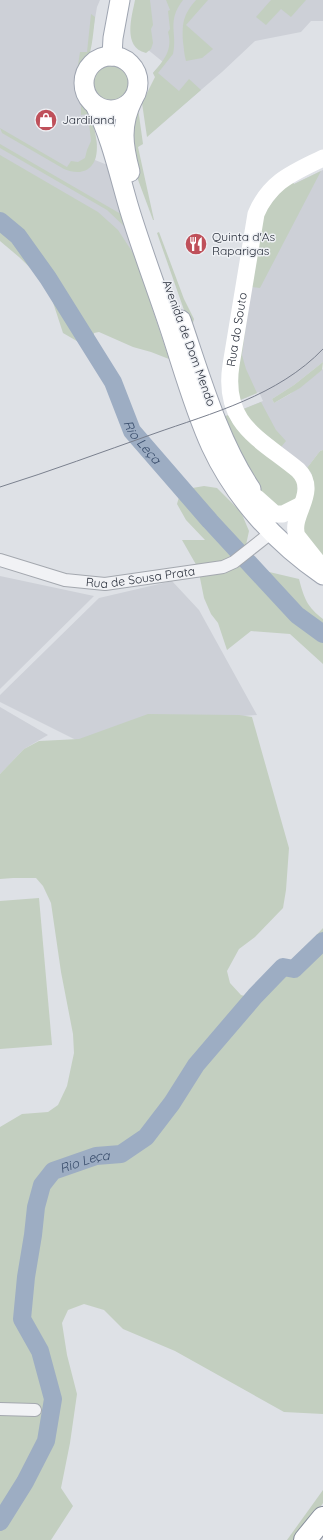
<svg xmlns="http://www.w3.org/2000/svg" width="323" height="1540" viewBox="0 0 323 1540" font-family="Quicksand,sans-serif">
  <style>
    .built { fill: #cdd0d7 }
    .green { fill: #c3cfc0 }
    .lines { fill: none; stroke-linecap: round; stroke-linejoin: round }
    .river { stroke: #9dadc3; stroke-width: 18 }
    .street-casing { stroke: #a4a8af; stroke-width: 14 }
    .primary-casing { stroke: #9fa5b1; stroke-width: 21 }
    .highway-casing { stroke: #878e9b; stroke-width: 24 }
    .street { stroke: #f1f2f5; stroke-width: 12 }
    .secondary { stroke: #fff; stroke-width: 17 }
    .primary { stroke: #fff; stroke-width: 19 }
    .highway { stroke: #fff; stroke-width: 22 }
    .tram { stroke: #7a808e; stroke-width: 1 }
    .labels { text-anchor: middle; stroke-width: 3; stroke-linejoin: round; paint-order: stroke }
    .poi-label { font-size: 12px; fill: #292f3b; stroke: #eef0f4; text-anchor: start }
    .street-label { font-size: 12px; fill: #292f3b; stroke: #eef0f4 }
    .water-label { font-size: 13px; font-style: italic; fill: #384c6b; stroke: #eef0f4 }
  </style>
  <rect width="100%" height="100%" fill="#dee1e6"/>
  <g class="built">
    <polygon points="0,0 100,0 97,7 88,59 82,67 79,76 78,88 84,101 90,109 97,144 95,160 110,166 135,256 0,174"/>
    <polygon points="142,0 323,0 323,21 311,21 301,32 255,41 222,72 174,113 153,73 163,62 136,40"/>
    <polygon points="323,170 323,362 294,385 272,399 274,403 290,394 323,369 323,450 320,451 307,468 285,451 241,410 263,401 259,392 238,401 245,303 286,188"/>
    <polygon points="0,576 94,596 0,689"/>
    <polygon points="172,581 199,610 257,715 136,724 80,742 0,702 0,695 99,598"/>
    <polygon points="0,707 48,735 24,749 0,774"/>
  </g>
  <g class="green">
    <path d="M135,0H150L153,25L151,29L153,43L151,49L146,53C122,47 132,16 135,0Z"/>
    <path d="M166,0H183C166,22 178,33 173,54L158,73L179,91L189,79L201,90L147,137L142,103L155,77L153,73C164,60 173,50 168,32L170,29L168,11L170,10Z"/>
    <path d="M196,0H208L186,25L213,49L202,58L186,61C184,55 184,48 183,42C182,23 183,15 196,0Z"/>
    <polygon points="271,0 306,0 291,17 281,9 266,25 256,17"/>
    <path d="M91,14L95,17C94,27 92,50 88,59C84,67 79,71 78,81C78,94 84,98 89,108C92,112 92,118 93,123C96,137 102,159 88,169C80,174 72,172 64,169L2,133L0,128L67,167L71,161L78,162L85,158L87,150L91,141L88,114L81,115V105L75,90L74,78L78,65L80,52H87Z"/>
    <circle cx="112" cy="83" r="19"/>
    <polygon points="138,108 143,144 138,147 154,220 153,220 137,177 131,132"/>
    <polygon points="0,144 126,217 125,227 107,210 0,148"/>
    <polygon points="0,155 98,212 118,230 135,256 169,359 151,352 133,347 99,332 94,333 94,336 82,344 63,333 47,284 19,257 0,241"/>
    <polygon points="321,171 260,288 251,287 242,355 246,369 257,393 238,401 235,390 261,216 291,179 294,184"/>
    <polygon points="159,232 184,299 194,319 191,330 157,233"/>
    <polygon points="323,362 322,370 300,388 274,403 272,399 294,385"/>
    <polygon points="261,402 276,430 286,441 281,447 248,420 241,410"/>
    <polygon points="228,415 233,423 297,479 298,498 278,508 259,490 223,417"/>
    <path d="M323,450V556C319,552 311,549 308,544C306,540 301,528 301,523C302,506 323,482 307,468L320,451Z"/>
    <path d="M204,486L217,488L241,512L249,531L246,545L255,561L265,571L299,579C304,598 307,607 323,619V664L290,634L251,631L227,650L218,623L211,614L204,598L198,568L182,540H205L186,520L177,504L181,490Z"/>
    <polygon points="148,714 239,715 252,717 289,848 286,890 283,908 255,937 239,949 227,971 230,983 241,995 261,1001 291,967 295,958 323,928 323,1414 284,1412 175,1351 123,1329 104,1310 84,1304 68,1310 62,1323 67,1355 77,1394 70,1443 61,1488 73,1506 51,1540 0,1540 0,1127 22,1114 48,1112 58,1105 67,1086 74,1053 73,1034 61,972 51,903 43,886 36,878 13,878 0,879 0,774 24,749 39,741 79,739"/>
    <polygon points="39,898 52,1045 0,1049 0,901"/>
    <polygon points="323,1490 323,1503 297,1540 287,1540"/>
  </g>
  <g class="lines">
    <g class="river">
      <path id="s1" d="M0,221L18,236L48,278L113,382L132,431L210,521L297,615L323,634"/>
      <path id="s2" d="M0,1522L25,1482L46,1441L53,1399L40,1351L22,1319L26,1277L33,1235L36,1207L42,1185L53,1171L96,1156L121,1154L146,1137L172,1103L196,1065L255,996L283,967L294,969L323,941"/>
    </g>
    <g class="street-casing">
      <g id="street">
        <path id="s3" d="M0,560L65,580L105,584L223,567L234,562L272,532"/>
        <polyline points="0,1409 35,1410"/>
      </g>
    </g>
    <g class="primary-casing">
      <g id="primary">
        <circle cx="111" cy="83" r="27"/>
        <polyline points="112,56 113,38 120,0"/>
        <path d="M95,105C111,137 119,174 129,208C142,251 158,292 172,335C184,372 195,411 211,446C235,498 276,543 323,575"/>
        <path d="M130,172C123,145 120,125 133,99"/>
        <path d="M181,320C200,375 218,440 251,489"/>
      </g>
    </g>
    <g class="highway-casing">
      <polyline id="highway" points="305,1540 323,1518"/>
    </g>
    <use href="#street" class="street"/>
    <g class="secondary">
      <polyline points="257,498 275,514 283,514 301,505"/>
      <path id="s4" d="M316,560L297,536C289,515 320,492 298,470C259,438 222,424 231,365L256,214C270,181 293,173 323,158"/>
    </g>
    <use href="#primary" class="primary"/>
    <use href="#highway" class="highway"/>
    <path class="tram" d="M0,487C51,471 102,452 153,434C212,413 278,396 323,349"/>
  </g>
  <defs>
    <g id="shop-disc" transform="scale(1.15)"><circle r="9.5" fill="#bf505a" stroke="#eef0f4"/><path d="M-5-2.5h2.3a2.7 3.5 0 0 1 5.4 0H5L5.5 6h-11ZM-1.5-2.5h3a1.5 2.3 0 0 0-3 0Z" fill="#fff"/></g>
    <g id="restaurant-disc" transform="scale(1.15)"><circle r="9.5" fill="#bf505a" stroke="#eef0f4"/><path d="M-5-6h1v4h1v-4h1v4h1v-4h1v5L-1.5 .5V6h-2V.5L-5-1ZM5-6V6H3V1.5H1.5Q1.5-4 5-6Z" fill="#fff"/></g>
  </defs>
  <g fill-rule="evenodd">
    <use href="#shop-disc" x="46" y="120"/>
    <use href="#restaurant-disc" x="196" y="244"/>
  </g>
  <g class="labels">
    <g class="poi-label">
      <text x="62" y="124">Jardiland</text>
      <text x="212" y="241">Quinta d'As<tspan x="212" dy="14">Raparigas</tspan></text>
    </g>
    <g class="street-label">
      <text dy="4" stroke="none"><textPath href="#s4" startOffset="270">Rua do Souto</textPath></text>
      <text transform="translate(189 343) rotate(70)" y="4">Avenida de Dom Mendo</text>
      <text dy="4" stroke="none"><textPath href="#s3" startOffset="144">Rua de Sousa Prata</textPath></text>
    </g>
    <g class="water-label">
      <text dy="5" stroke="none"><textPath href="#s1" startOffset="265">Rio Leça</textPath></text>
      <text dy="5" stroke="none"><textPath href="#s2" startOffset="409">Rio Leça</textPath></text>
    </g>
  </g>
</svg>
